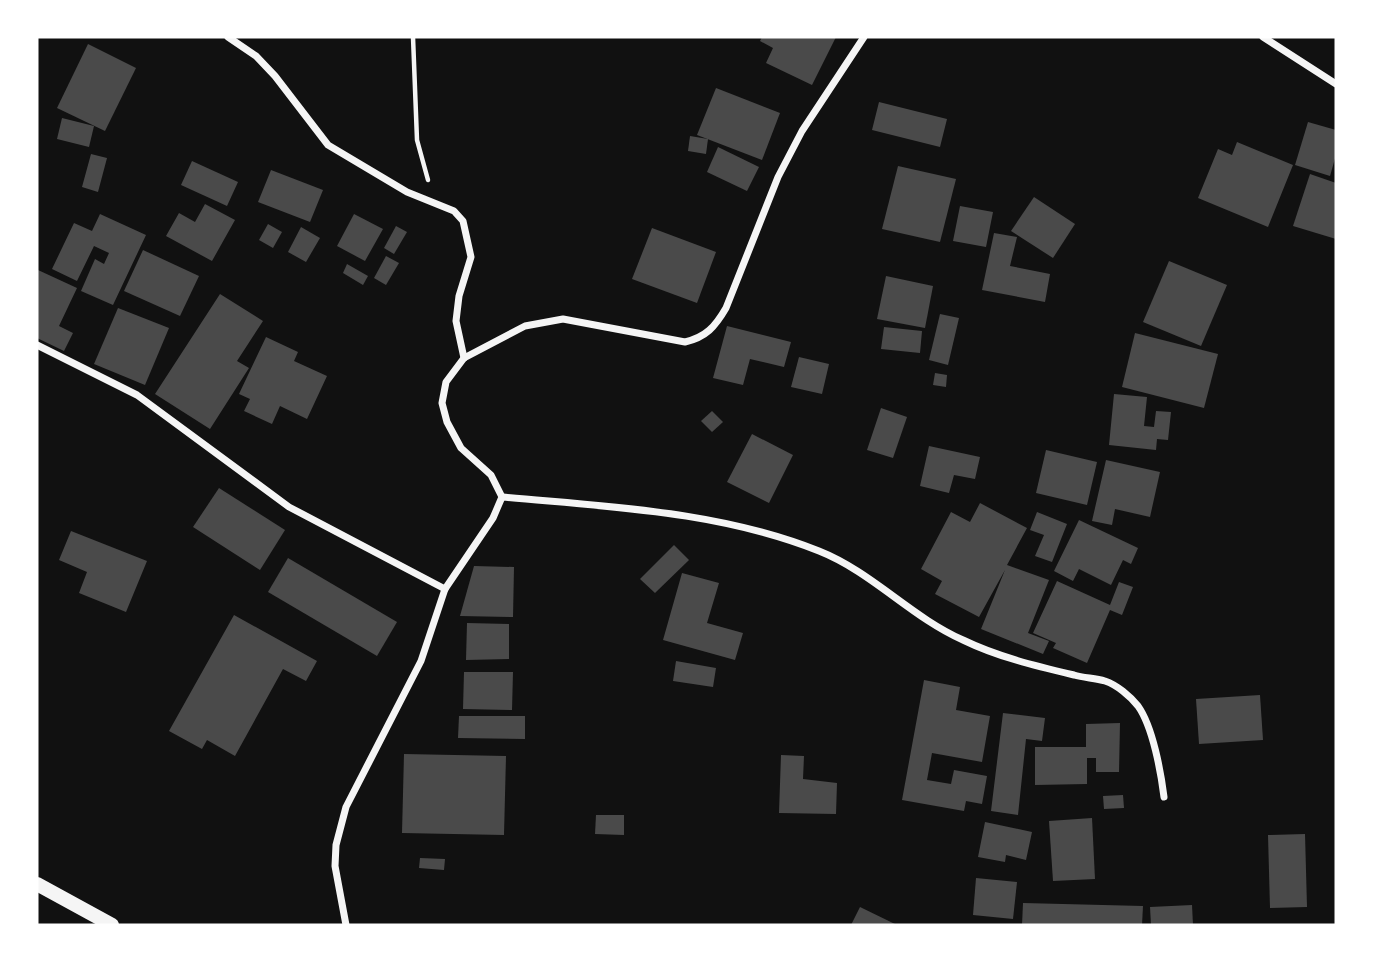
<svg xmlns="http://www.w3.org/2000/svg" width="1373" height="962" viewBox="0 0 1373 962" font-family="'IBM Plex Sans',sans-serif">
  <style>
    .building { fill: #4a4a4a }
    .lines { fill: none; stroke-linecap: round; stroke-linejoin: round }
    .path { stroke: #f5f5f5; stroke-width: 4.5 }
    .minor { stroke: #f5f5f5; stroke-width: 7 }
    .secondary { stroke: #f5f5f5; stroke-width: 14 }
  </style>
  <rect width="100%" height="100%" fill="#111"/>
  <g class="building">
    <polygon points="762,37 836,37 812,85 766,63 773,48 760,41"/>
    <polygon points="88,44 136,68 105,131 57,108"/>
    <polygon points="716,88 780,113 762,160 697,135"/>
    <polygon points="879,102 947,119 940,147 872,130"/>
    <polygon points="62,118 94,126 89,147 57,139"/>
    <polygon points="1308,122 1336,130 1336,155 1330,176 1295,165"/>
    <polygon points="690,136 708,139 706,154 688,151"/>
    <polygon points="1237,142 1293,165 1268,227 1198,198 1218,149 1232,155"/>
    <polygon points="718,147 759,167 747,191 707,172"/>
    <polygon points="91,154 107,158 98,192 82,187"/>
    <polygon points="192,161 238,182 227,206 181,185"/>
    <polygon points="898,166 956,179 940,242 882,229"/>
    <polygon points="271,170 323,190 310,222 258,202"/>
    <polygon points="1310,174 1336,183 1336,239 1293,226"/>
    <polygon points="1034,197 1075,224 1053,258 1011,231"/>
    <polygon points="205,204 235,220 212,261 166,236 179,213 195,222"/>
    <polygon points="960,206 993,212 986,247 953,241"/>
    <polygon points="100,214 146,235 113,305 81,291 95,259 104,264 109,253 94,246 77,281 52,269 74,223 92,231"/>
    <polygon points="354,214 383,229 365,261 337,246"/>
    <polygon points="268,224 282,232 273,248 259,240"/>
    <polygon points="396,226 407,232 394,254 384,248"/>
    <polygon points="301,227 320,238 306,262 288,252"/>
    <polygon points="652,228 716,252 697,303 632,279"/>
    <polygon points="994,233 1017,237 1010,266 1050,274 1045,302 982,290"/>
    <polygon points="143,250 199,276 180,316 124,291"/>
    <polygon points="386,256 399,263 386,285 374,278"/>
    <polygon points="1169,261 1227,285 1201,346 1143,322"/>
    <polygon points="347,264 368,276 363,285 343,273"/>
    <polygon points="38,270 77,288 59,326 73,333 64,351 37,338"/>
    <polygon points="886,276 933,286 925,328 877,319"/>
    <polygon points="220,294 263,321 237,361 249,368 210,429 155,394"/>
    <polygon points="118,308 169,328 145,385 94,364"/>
    <polygon points="940,314 959,318 948,365 929,360"/>
    <polygon points="727,326 791,342 784,367 750,359 743,385 713,378"/>
    <polygon points="884,327 922,331 920,353 881,349"/>
    <polygon points="1135,333 1218,354 1204,408 1122,387"/>
    <polygon points="266,337 298,352 294,361 327,376 307,419 280,406 272,424 244,411 250,399 239,394"/>
    <polygon points="799,357 829,364 822,394 791,387"/>
    <polygon points="935,373 947,375 946,387 933,385"/>
    <polygon points="1114,394 1147,397 1144,426 1154,427 1156,411 1171,412 1168,440 1157,439 1156,450 1109,445"/>
    <polygon points="881,408 907,417 893,458 867,450"/>
    <polygon points="712,411 723,422 712,432 701,421"/>
    <polygon points="752,434 793,455 769,503 727,482"/>
    <polygon points="929,446 980,457 975,479 954,475 949,493 920,486"/>
    <polygon points="1046,450 1097,462 1087,505 1036,493"/>
    <polygon points="1106,460 1160,472 1150,517 1115,509 1112,525 1092,521"/>
    <polygon points="219,488 285,530 260,570 193,527"/>
    <polygon points="980,503 1027,528 1007,565 1049,580 1028,633 1049,641 1043,654 981,629 1005,570 979,617 935,594 942,581 921,569 951,512 970,522"/>
    <polygon points="1037,512 1067,524 1052,562 1035,556 1044,535 1030,530"/>
    <polygon points="1079,520 1138,548 1131,564 1123,560 1111,585 1079,569 1073,581 1054,571"/>
    <polygon points="71,531 147,561 126,612 79,593 87,572 59,560"/>
    <polygon points="674,545 689,560 655,593 640,579"/>
    <polygon points="288,558 397,622 377,656 268,592"/>
    <polygon points="474,566 514,567 513,617 460,616"/>
    <polygon points="682,573 719,583 707,623 743,633 735,660 663,640"/>
    <polygon points="1057,581 1110,605 1119,582 1133,587 1122,615 1110,610 1087,663 1053,648 1056,643 1033,633"/>
    <polygon points="234,615 317,661 306,681 283,669 235,756 207,740 202,749 169,731"/>
    <polygon points="467,623 509,624 509,659 466,660"/>
    <polygon points="676,661 716,668 713,687 673,681"/>
    <polygon points="464,672 513,672 512,710 463,709"/>
    <polygon points="924,680 960,687 956,710 990,716 982,762 932,753 927,780 951,784 954,770 987,776 982,804 966,801 964,811 902,800"/>
    <polygon points="1260,695 1263,740 1199,744 1196,699"/>
    <polygon points="1003,713 1045,718 1042,741 1026,739 1018,815 991,811"/>
    <polygon points="459,716 525,716 525,739 458,738"/>
    <polygon points="1120,723 1119,772 1096,772 1096,758 1087,758 1087,784 1035,785 1035,747 1086,747 1086,724"/>
    <polygon points="404,754 506,756 504,835 402,833"/>
    <polygon points="781,755 804,756 803,779 837,783 836,814 779,813"/>
    <polygon points="1123,795 1124,808 1104,809 1103,796"/>
    <polygon points="596,815 624,815 624,835 595,834"/>
    <polygon points="1092,818 1095,879 1053,881 1049,821"/>
    <polygon points="985,822 1032,832 1026,860 1006,855 1005,862 978,857"/>
    <polygon points="1305,834 1307,907 1270,908 1268,835"/>
    <polygon points="420,858 445,859 444,870 419,868"/>
    <polygon points="976,878 1017,882 1013,919 973,915"/>
    <polygon points="1023,903 1143,906 1142,925 1022,925"/>
    <polygon points="1192,905 1193,925 1151,925 1150,907"/>
    <polygon points="860,907 897,925 851,925"/>
  </g>
  <g class="lines">
    <polyline class="path" points="413,37 417,140 428,180"/>
    <g class="minor">
      <polyline points="228,37 256,56 275,76 328,145 407,192 454,211 463,221 471,257 459,296 456,321 464,358"/>
      <polyline points="1263,37 1336,84"/>
      <polyline points="37,345 137,395 289,507 445,589"/>
      <path d="M502,497C609,507 719,511 819,551C872,572 911,617 963,640C998,657 1036,666 1074,675C1084,678 1095,678 1105,681C1117,685 1130,696 1138,706C1153,727 1161,773 1164,797"/>
      <path d="M346,925L335,866L336,845L346,807L421,661L445,589L493,518L502,497L491,475L461,448L447,422L442,403L446,382L464,358L525,326L563,319L685,342C706,337 715,327 726,308L778,177L802,131L864,37"/>
    </g>
    <polyline class="secondary" points="37,884 112,925"/>
  </g>
  <rect width="1373" height="962" fill="none" stroke="#ffffff" stroke-width="77"/>
</svg>
